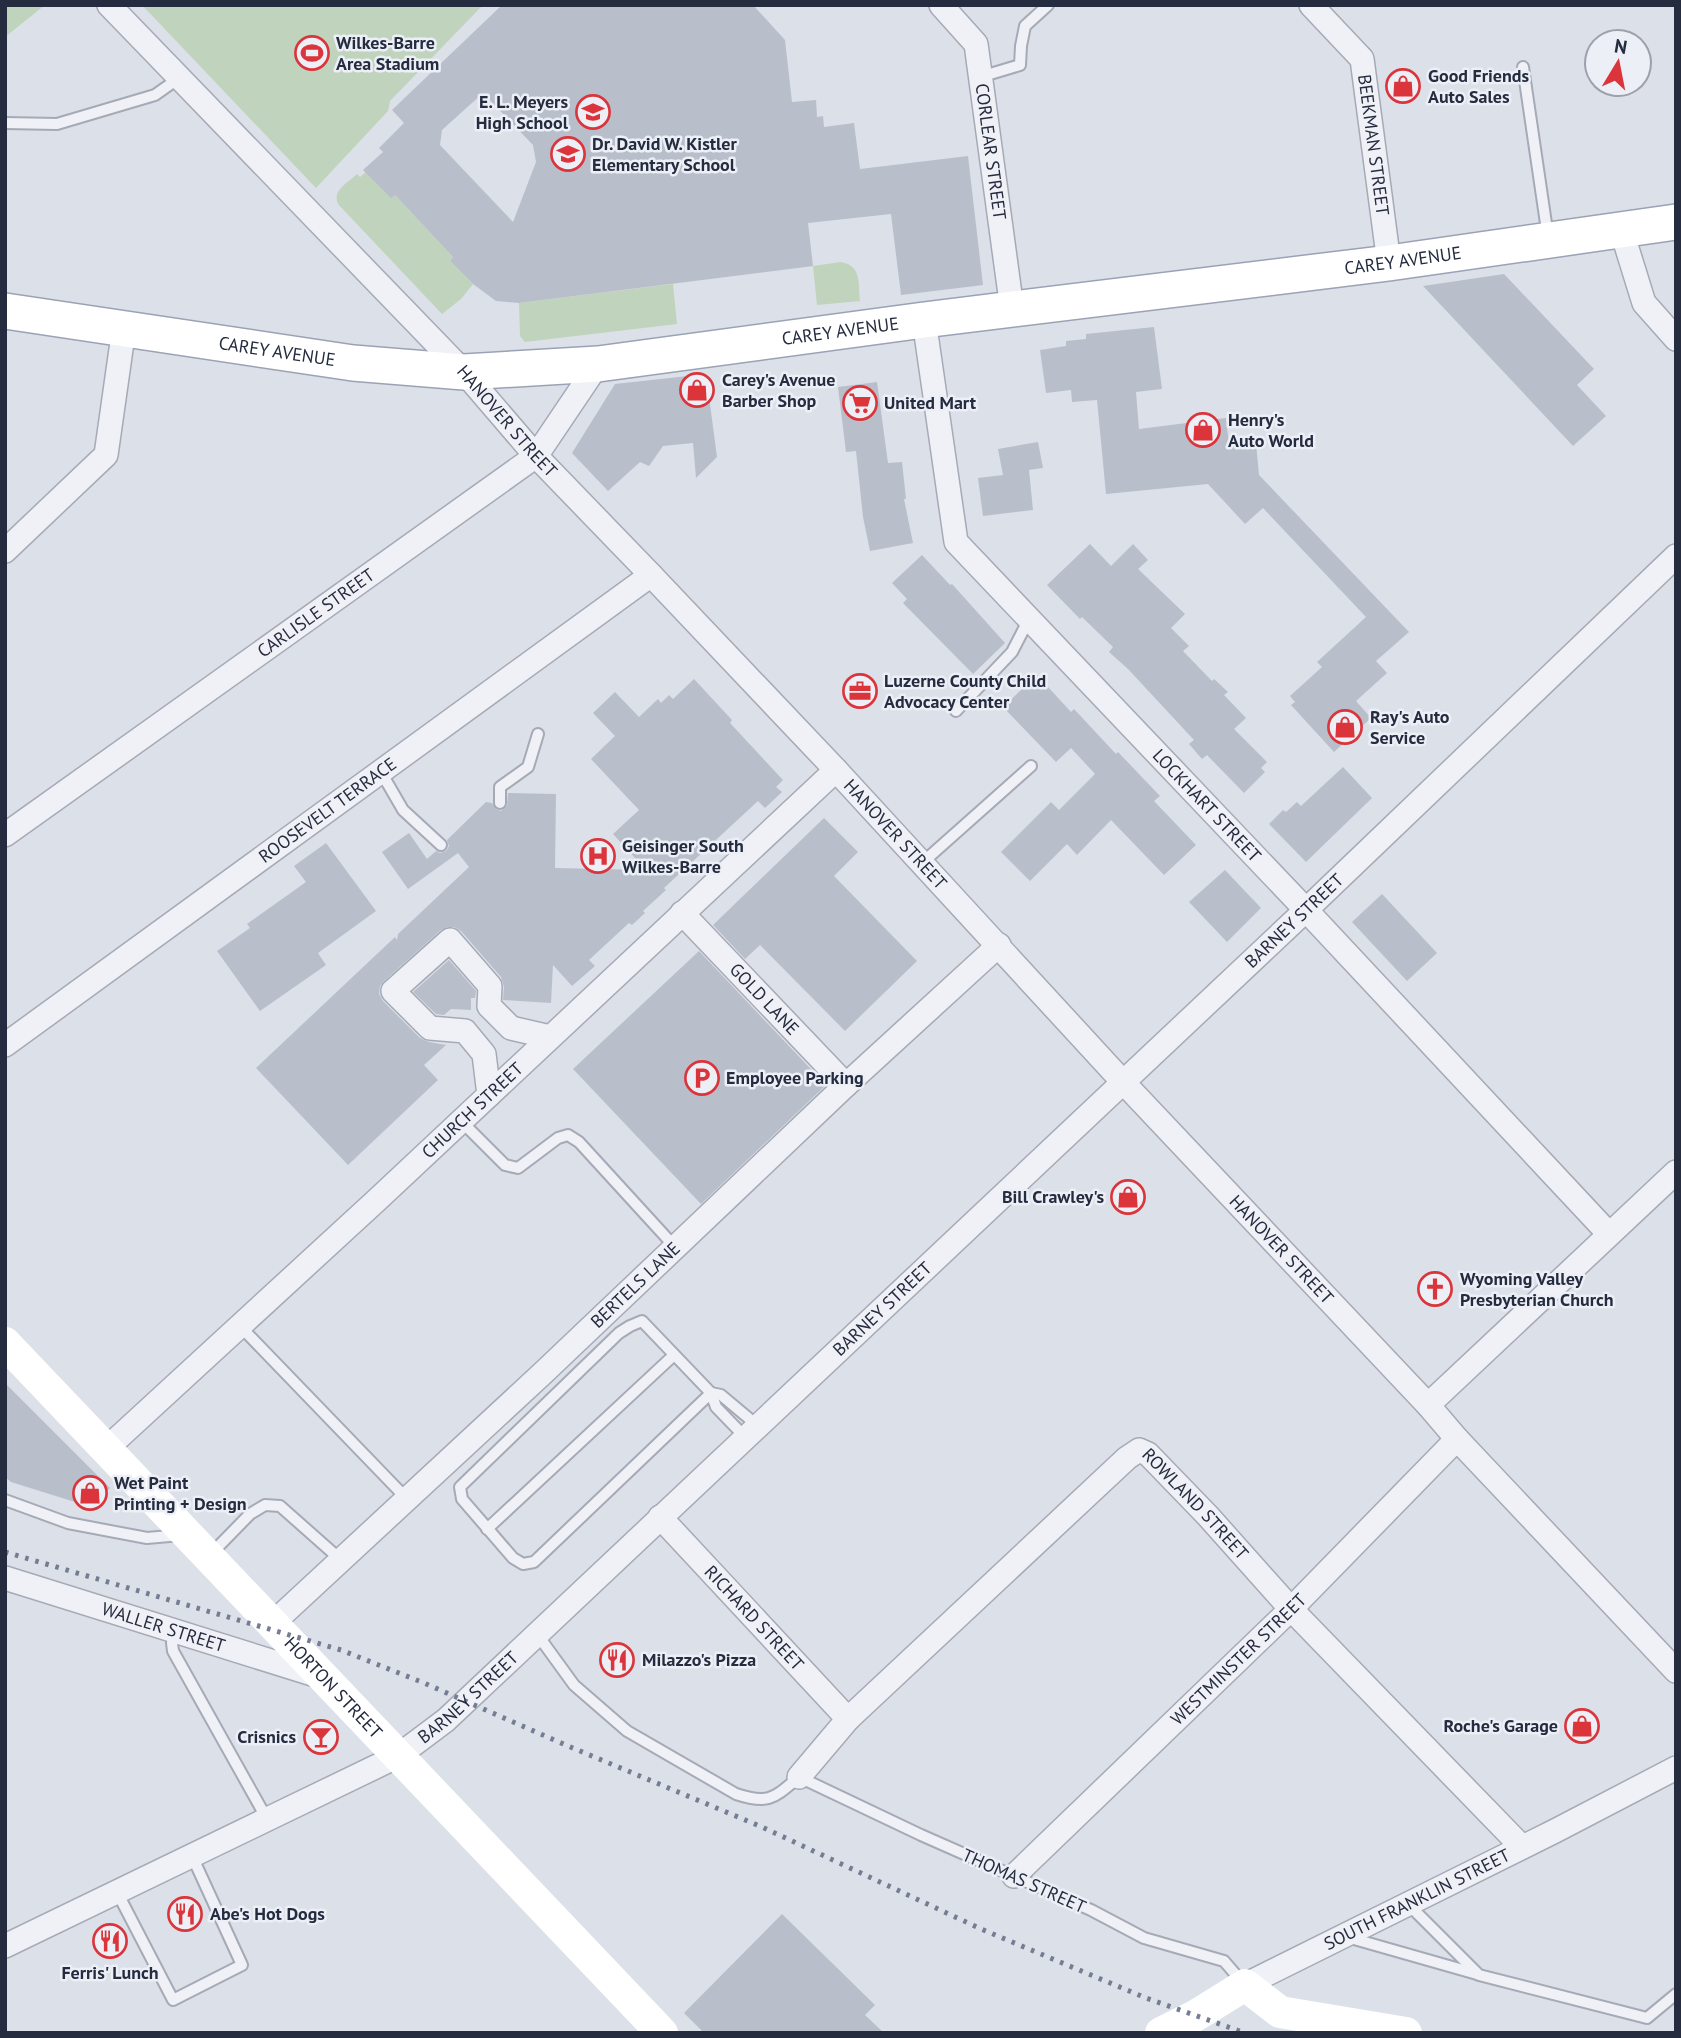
<svg xmlns="http://www.w3.org/2000/svg" width="1681" height="2038" viewBox="0 0 1681 2038" font-family="'PT Sans',sans-serif">
  <style>
    .green { fill: #c0d3bd }
    .building { fill: #b9becb; fill-rule: evenodd }
    .lines { fill: none; stroke-linecap: round; stroke-linejoin: round }
    .lane-casing { stroke: #a5aab6; stroke-width: 14 }
    .street-casing { stroke: #a5aab6; stroke-width: 26 }
    .primary-casing { stroke: #9ba2b5; stroke-width: 38 }
    .lane { stroke: #f0f1f6; stroke-width: 10 }
    .street { stroke: #f0f1f6; stroke-width: 23 }
    .secondary { stroke: #fff; stroke-width: 32 }
    .primary { stroke: #fff; stroke-width: 35 }
    .rail { stroke: #747d93; stroke-width: 5; stroke-dasharray: 3.5 7; stroke-linecap: butt }
    .labels { text-anchor: middle; stroke-width: 5; stroke-linejoin: round; paint-order: stroke }
    .poi-label { font-size: 18px; font-weight: bold; fill: #252c40; stroke: #eceff6; text-anchor: start }
    .street-label { font-size: 18px; fill: #252c40; stroke: #eceff6 }
  </style>
  <rect width="100%" height="100%" fill="#dce0e8"/>
  <g class="green">
    <polygon points="5,5 45,5 5,37"/>
    <polygon points="142,5 483,5 390,101 388,111 316,188"/>
    <path d="M366,172L395,195L453,257L450,261L473,284L461,299L442,314L338,204C332,190 348,183 357,174L360,177Z"/>
    <path d="M841,262C862,266 858,283 860,301L817,305L813,266Z"/>
    <polygon points="673,284 677,324 525,342 520,336 519,303"/>
  </g>
  <g class="building">
    <path d="M502,5H753L785,40L792,102L816,100L817,117L823,116L824,127L854,123L860,169L968,156L983,285L901,295L891,214L808,223L813,266L519,303L496,301L473,284L450,261L453,257L395,195L391,198L363,170L383,152L379,148L404,123L392,110ZM483,93L533,145L536,162L513,222L440,145L442,130Z"/>
    <polygon points="1504,274 1594,369 1577,385 1606,416 1573,446 1423,286"/>
    <polygon points="1154,327 1162,389 1136,392 1139,429 1226,418 1229,445 1256,443 1259,475 1409,632 1376,661 1387,673 1356,701 1371,718 1334,752 1291,705 1295,702 1290,696 1322,667 1317,662 1366,617 1263,508 1245,524 1208,484 1106,494 1097,400 1072,402 1071,390 1046,393 1040,350 1066,346 1066,341 1086,339 1086,334"/>
    <polygon points="706,374 717,457 696,478 693,443 663,446 649,466 640,462 608,491 572,453 615,384"/>
    <polygon points="877,382 888,463 902,462 906,499 904,499 913,543 870,551 863,517 856,451 846,452 838,387"/>
    <polygon points="1038,442 1043,468 1029,470 1033,510 983,516 978,478 1003,475 998,449"/>
    <polygon points="1090,544 1111,566 1133,544 1148,560 1138,569 1185,614 1171,628 1189,646 1183,651 1212,681 1214,679 1228,692 1224,695 1246,718 1234,729 1267,762 1261,768 1265,772 1244,793 1207,755 1202,759 1189,744 1194,740 1128,669 1109,652 1113,647 1082,617 1080,619 1047,585"/>
    <polygon points="922,555 950,585 952,584 1005,643 973,674 903,603 907,599 892,583"/>
    <polygon points="1037,675 1071,712 1074,709 1116,754 1118,752 1160,796 1154,801 1196,845 1164,875 1111,820 1077,855 1067,844 1030,881 1001,852 1051,802 1059,810 1095,774 1071,748 1056,762 1003,707"/>
    <polygon points="694,679 732,720 730,723 783,780 776,787 782,792 765,808 758,801 664,888 666,890 643,911 645,913 632,925 629,923 589,960 595,966 572,986 553,965 551,1003 503,1000 504,987 501,977 461,931 454,927 447,927 441,930 384,981 380,986 379,994 383,1001 420,1038 429,1042 446,1045 424,1065 438,1080 348,1165 256,1068 395,937 397,940 398,934 469,867 458,853 408,889 382,852 409,833 427,859 436,851 440,853 446,851 449,846 447,840 486,802 492,803 496,809 501,811 507,806 508,793 556,794 555,868 646,870 613,834 639,810 591,759 615,736 593,713 615,692 639,717 658,699 661,703 669,695 673,699"/>
    <polygon points="1343,767 1372,798 1306,862 1269,824 1283,810 1286,812 1297,802 1301,806"/>
    <polygon points="824,818 858,852 834,876 917,961 845,1031 760,945 745,959 713,925"/>
    <polygon points="326,843 376,911 318,953 326,965 260,1011 217,951 250,928 247,924 306,882 294,866"/>
    <polygon points="1225,870 1261,908 1227,942 1189,902"/>
    <polygon points="1382,894 1437,953 1407,981 1352,922"/>
    <polygon points="699,951 826,1085 701,1204 573,1069"/>
    <polygon points="449,960 476,991 475,998 471,998 471,1010 451,1009 444,1015 436,1014 413,992"/>
    <polygon points="5,1383 110,1488 91,1507 11,1482 5,1477"/>
    <polygon points="782,1914 875,2005 865,2015 884,2033 704,2033 684,2013"/>
  </g>
  <g class="lines">
    <g class="lane-casing">
      <g id="lane">
        <polyline points="1523,67 1548,237"/>
        <polyline points="980,77 1020,65 1021,46 1025,26 1048,5"/>
        <polyline points="5,123 57,124 155,95 179,78"/>
        <polyline points="956,711 1012,652 1029,619"/>
        <polyline points="381,772 403,810 441,845"/>
        <polyline points="500,803 500,787 528,767 538,734"/>
        <polyline points="922,863 1031,766"/>
        <polyline points="461,1121 505,1165 518,1168 558,1138 568,1135 579,1142 675,1247"/>
        <polyline points="240,1326 407,1499"/>
        <polyline points="711,1393 534,1562 523,1564 513,1558 462,1499 460,1487 619,1333 630,1326 642,1321 711,1393 716,1407 746,1438"/>
        <polyline points="711,1393 721,1395 758,1426"/>
        <polyline points="5,1500 68,1523 147,1538 181,1535"/>
        <polyline points="487,1529 674,1355"/>
        <polyline points="209,1556 250,1514 265,1505 280,1506 341,1560"/>
        <polyline points="174,1631 172,1643 173,1651 267,1819"/>
        <path d="M537,1634L574,1685L627,1731L736,1794C769,1805 774,1798 799,1777L921,1835L1091,1910L1144,1938L1224,1961L1243,1983"/>
        <polyline points="117,1892 173,2000 242,1965 192,1856"/>
        <polyline points="1407,1903 1479,1975 1647,2018 1676,1994"/>
        <polyline points="1347,1937 1477,1974"/>
      </g>
    </g>
    <g class="street-casing">
      <g id="street">
        <path id="s1" d="M109,5L464,372L536,456L651,575L836,770L1123,1082L1428,1405L1457,1439L1676,1671"/>
        <path id="s2" d="M941,5L976,44L1012,309"/>
        <path id="s3" d="M1311,5L1362,59L1389,263"/>
        <polyline points="1621,229 1644,303 1676,339"/>
        <path id="s4" d="M924,320L956,542L1306,910L1609,1234"/>
        <polyline points="5,551 106,455 124,328"/>
        <path id="s5" d="M5,835L536,456L598,364"/>
        <path id="s6" d="M682,913L846,1085"/>
        <path id="s7" d="M5,1045L651,575"/>
        <polyline points="489,1095 484,1054 465,1031 430,1028 393,991 450,940 490,986 489,1006 511,1028 550,1037"/>
        <polyline points="1428,1405 1676,1172"/>
        <path id="s8" d="M106,1449L378,1199L836,770"/>
        <path id="s9" d="M660,1517L848,1719"/>
        <path id="s10" d="M5,1578L322,1677"/>
        <path id="s11" d="M272,1624L543,1373L846,1085L999,945"/>
        <path id="s12" d="M799,1777L848,1719L1127,1458L1139,1450L1148,1454L1208,1516L1291,1609L1522,1847"/>
        <path id="s13" d="M1014,1876L1291,1609L1457,1439"/>
        <path id="s14" d="M5,1946L398,1756L446,1720L1306,910L1676,556"/>
        <path id="s15" d="M1245,1985L1555,1831L1676,1768"/>
      </g>
    </g>
    <g class="primary-casing">
      <g id="primary">
        <path id="s17" d="M5,311L353,363L464,372L598,364L924,320L1389,263L1676,222"/>
      </g>
    </g>
    <use href="#lane" class="lane"/>
    <use href="#street" class="street"/>
    <g class="secondary">
      <path id="s16" d="M5,1343L662,2033"/>
      <polyline points="1161,2033 1195,2016 1245,1985 1280,2012 1406,2033"/>
    </g>
    <use href="#primary" class="primary"/>
    <polyline class="rail" points="5,1552 341,1650 424,1683 568,1746 762,1827 981,1929 1146,1998 1245,2033"/>
  </g>
  <defs>
    <g id="stadium-ring" transform="scale(1.75)"><circle r="9.5" fill="#eceff6" stroke="#db343b" stroke-width="1.5"/><path d="M0-5a6.5 5 0 1 0 0 10a6.5 5 0 1 0 0-10ZM-3.5-1.8h7v3.6h-7Z" fill="#db343b"/></g>
    <g id="shop-ring" transform="scale(1.75)"><circle r="9.5" fill="#eceff6" stroke="#db343b" stroke-width="1.5"/><path d="M-5-2.5h2.3a2.7 3.5 0 0 1 5.4 0H5L5.5 6h-11ZM-1.5-2.5h3a1.5 2.3 0 0 0-3 0Z" fill="#db343b"/></g>
    <g id="school-ring" transform="scale(1.75)"><circle r="9.5" fill="#eceff6" stroke="#db343b" stroke-width="1.5"/><path d="M0-5L7-2L0 1L-7-2ZM-4 1L0 2.5L4 1V4Q0 6-4 4Z" fill="#db343b"/></g>
    <g id="supermarket-ring" transform="scale(1.75)"><circle r="9.5" fill="#eceff6" stroke="#db343b" stroke-width="1.5"/><path d="M-6-5.5h2.5l.6 2H6L4.5 2H-2.5L-4.4-4H-6ZM-1.5 3.2a1.3 1.3 0 1 0 .1 0ZM3 3.2a1.3 1.3 0 1 0 .1 0Z" fill="#db343b"/></g>
    <g id="office-ring" transform="scale(1.75)"><circle r="9.5" fill="#eceff6" stroke="#db343b" stroke-width="1.5"/><path d="M-6-3h4V-5.5h4V-3h4V5H-6ZM-1-4.5V-3h2v-1.5ZM-6 0V1H6V0Z" fill="#db343b"/></g>
    <g id="hospital-ring" transform="scale(1.75)"><circle r="9.5" fill="#eceff6" stroke="#db343b" stroke-width="1.5"/><path d="M-5-5h3v3.5h4V-5h3V5h-3V1.5h-4V5h-3Z" fill="#db343b"/></g>
    <g id="parking-ring" transform="scale(1.75)"><circle r="9.5" fill="#eceff6" stroke="#db343b" stroke-width="1.5"/><path d="M-3.5-5.5H1a3.5 3.5 0 0 1 0 7H-1V5.5H-3.5ZM-1-3.4V-.6H.8a1.4 1.4 0 0 0 0-2.8Z" fill="#db343b"/></g>
    <g id="church-ring" transform="scale(1.75)"><circle r="9.5" fill="#eceff6" stroke="#db343b" stroke-width="1.5"/><path d="M-1.2-6h2.4v3.5h3.3v2.4h-3.3V6h-2.4V-.1h-3.3v-2.4h3.3Z" fill="#db343b"/></g>
    <g id="restaurant-ring" transform="scale(1.75)"><circle r="9.5" fill="#eceff6" stroke="#db343b" stroke-width="1.5"/><path d="M-5-6h1v4h1v-4h1v4h1v-4h1v5L-1.5 .5V6h-2V.5L-5-1ZM5-6V6H3V1.5H1.5Q1.5-4 5-6Z" fill="#db343b"/></g>
    <g id="bar-ring" transform="scale(1.75)"><circle r="9.5" fill="#eceff6" stroke="#db343b" stroke-width="1.5"/><path d="M-6-5H6L.8 .8V4.5H3.5V6h-7V4.5H-.8V.8Z" fill="#db343b"/></g>
  </defs>
  <g fill-rule="evenodd">
    <use href="#stadium-ring" x="312" y="53"/>
    <use href="#shop-ring" x="1403" y="86"/>
    <use href="#school-ring" x="593" y="112"/>
    <use href="#school-ring" x="568" y="154"/>
    <use href="#shop-ring" x="697" y="390"/>
    <use href="#supermarket-ring" x="860" y="403"/>
    <use href="#shop-ring" x="1203" y="430"/>
    <use href="#office-ring" x="860" y="691"/>
    <use href="#shop-ring" x="1345" y="727"/>
    <use href="#hospital-ring" x="598" y="856"/>
    <use href="#parking-ring" x="702" y="1078"/>
    <use href="#shop-ring" x="1128" y="1197"/>
    <use href="#church-ring" x="1435" y="1289"/>
    <use href="#shop-ring" x="90" y="1493"/>
    <use href="#restaurant-ring" x="617" y="1660"/>
    <use href="#shop-ring" x="1582" y="1726"/>
    <use href="#bar-ring" x="321" y="1737"/>
    <use href="#restaurant-ring" x="185" y="1914"/>
    <use href="#restaurant-ring" x="110" y="1941"/>
  </g>
  <g class="labels">
    <g class="poi-label">
      <text x="336" y="49">Wilkes-Barre<tspan x="336" dy="21">Area Stadium</tspan></text>
      <text x="1428" y="82">Good Friends<tspan x="1428" dy="21">Auto Sales</tspan></text>
      <text x="568" y="108" text-anchor="end">E. L. Meyers<tspan x="568" dy="21">High School</tspan></text>
      <text x="592" y="150">Dr. David W. Kistler<tspan x="592" dy="21">Elementary School</tspan></text>
      <text x="722" y="386">Carey's Avenue<tspan x="722" dy="21">Barber Shop</tspan></text>
      <text x="884" y="409">United Mart</text>
      <text x="1228" y="426">Henry's<tspan x="1228" dy="21">Auto World</tspan></text>
      <text x="884" y="687">Luzerne County Child<tspan x="884" dy="21">Advocacy Center</tspan></text>
      <text x="1370" y="723">Ray's Auto<tspan x="1370" dy="21">Service</tspan></text>
      <text x="622" y="852">Geisinger South<tspan x="622" dy="21">Wilkes-Barre</tspan></text>
      <text x="726" y="1084">Employee Parking</text>
      <text x="1104" y="1203" text-anchor="end">Bill Crawley's</text>
      <text x="1460" y="1285">Wyoming Valley<tspan x="1460" dy="21">Presbyterian Church</tspan></text>
      <text x="114" y="1489">Wet Paint<tspan x="114" dy="21">Printing + Design</tspan></text>
      <text x="642" y="1666">Milazzo's Pizza</text>
      <text x="1558" y="1732" text-anchor="end">Roche's Garage</text>
      <text x="296" y="1743" text-anchor="end">Crisnics</text>
      <text x="210" y="1920">Abe's Hot Dogs</text>
      <text x="110" y="1979" text-anchor="middle">Ferris' Lunch</text>
    </g>
    <g class="street-label">
      <text dy="6" stroke="none"><textPath href="#s3" startOffset="161">BEEKMAN STREET</textPath></text>
      <text dy="6" stroke="none"><textPath href="#s2" startOffset="161">CORLEAR STREET</textPath></text>
      <text dy="6" stroke="none"><textPath href="#s17" startOffset="1409">CAREY AVENUE</textPath></text>
      <text dy="6" stroke="none"><textPath href="#s17" startOffset="842">CAREY AVENUE</textPath></text>
      <text dy="6" stroke="none"><textPath href="#s17" startOffset="275">CAREY AVENUE</textPath></text>
      <text dy="6" stroke="none"><textPath href="#s1" startOffset="576">HANOVER STREET</textPath></text>
      <text dy="6" stroke="none"><textPath href="#s5" startOffset="382">CARLISLE STREET</textPath></text>
      <text dy="6" stroke="none"><textPath href="#s4" startOffset="588">LOCKHART STREET</textPath></text>
      <text dy="6" stroke="none"><textPath href="#s7" startOffset="399">ROOSEVELT TERRACE</textPath></text>
      <text dy="6" stroke="none"><textPath href="#s1" startOffset="1143">HANOVER STREET</textPath></text>
      <text dy="6" stroke="none"><textPath href="#s14" startOffset="1662">BARNEY STREET</textPath></text>
      <text dy="6" stroke="none"><textPath href="#s6" startOffset="119">GOLD LANE</textPath></text>
      <text dy="6" stroke="none"><textPath href="#s8" startOffset="499">CHURCH STREET</textPath></text>
      <text dy="6" stroke="none"><textPath href="#s1" startOffset="1710">HANOVER STREET</textPath></text>
      <text dy="6" stroke="none"><textPath href="#s11" startOffset="497">BERTELS LANE</textPath></text>
      <text dy="6" stroke="none"><textPath href="#s14" startOffset="1096">BARNEY STREET</textPath></text>
      <text dy="6" stroke="none"><textPath href="#s12" startOffset="551">ROWLAND STREET</textPath></text>
      <text dy="6" stroke="none"><textPath href="#s9" startOffset="138">RICHARD STREET</textPath></text>
      <text dy="6" stroke="none"><textPath href="#s10" startOffset="166">WALLER STREET</textPath></text>
      <text dy="6" stroke="none"><textPath href="#s13" startOffset="312">WESTMINSTER STREET</textPath></text>
      <text dy="6" stroke="none"><textPath href="#s16" startOffset="476">HORTON STREET</textPath></text>
      <text dy="6" stroke="none"><textPath href="#s14" startOffset="528">BARNEY STREET</textPath></text>
      <text transform="translate(1024 1881) rotate(24)" y="6">THOMAS STREET</text>
      <text dy="6" stroke="none"><textPath href="#s15" startOffset="192">SOUTH FRANKLIN STREET</textPath></text>
    </g>
  </g>
  <rect width="1681" height="2038" fill="none" stroke="#252c40" stroke-width="14"/>
  <g transform="translate(1618 63) rotate(10)"><circle r="33" fill="#eceff6" stroke="#9ca1ad" stroke-width="2"/>
  <path d="M0-5L12 26L0 18L-12 26Z" fill="#db343b"/>
  <text y="-10" font-size="19" font-weight="bold" text-anchor="middle" fill="#252c40">N</text>
  </g>
</svg>
